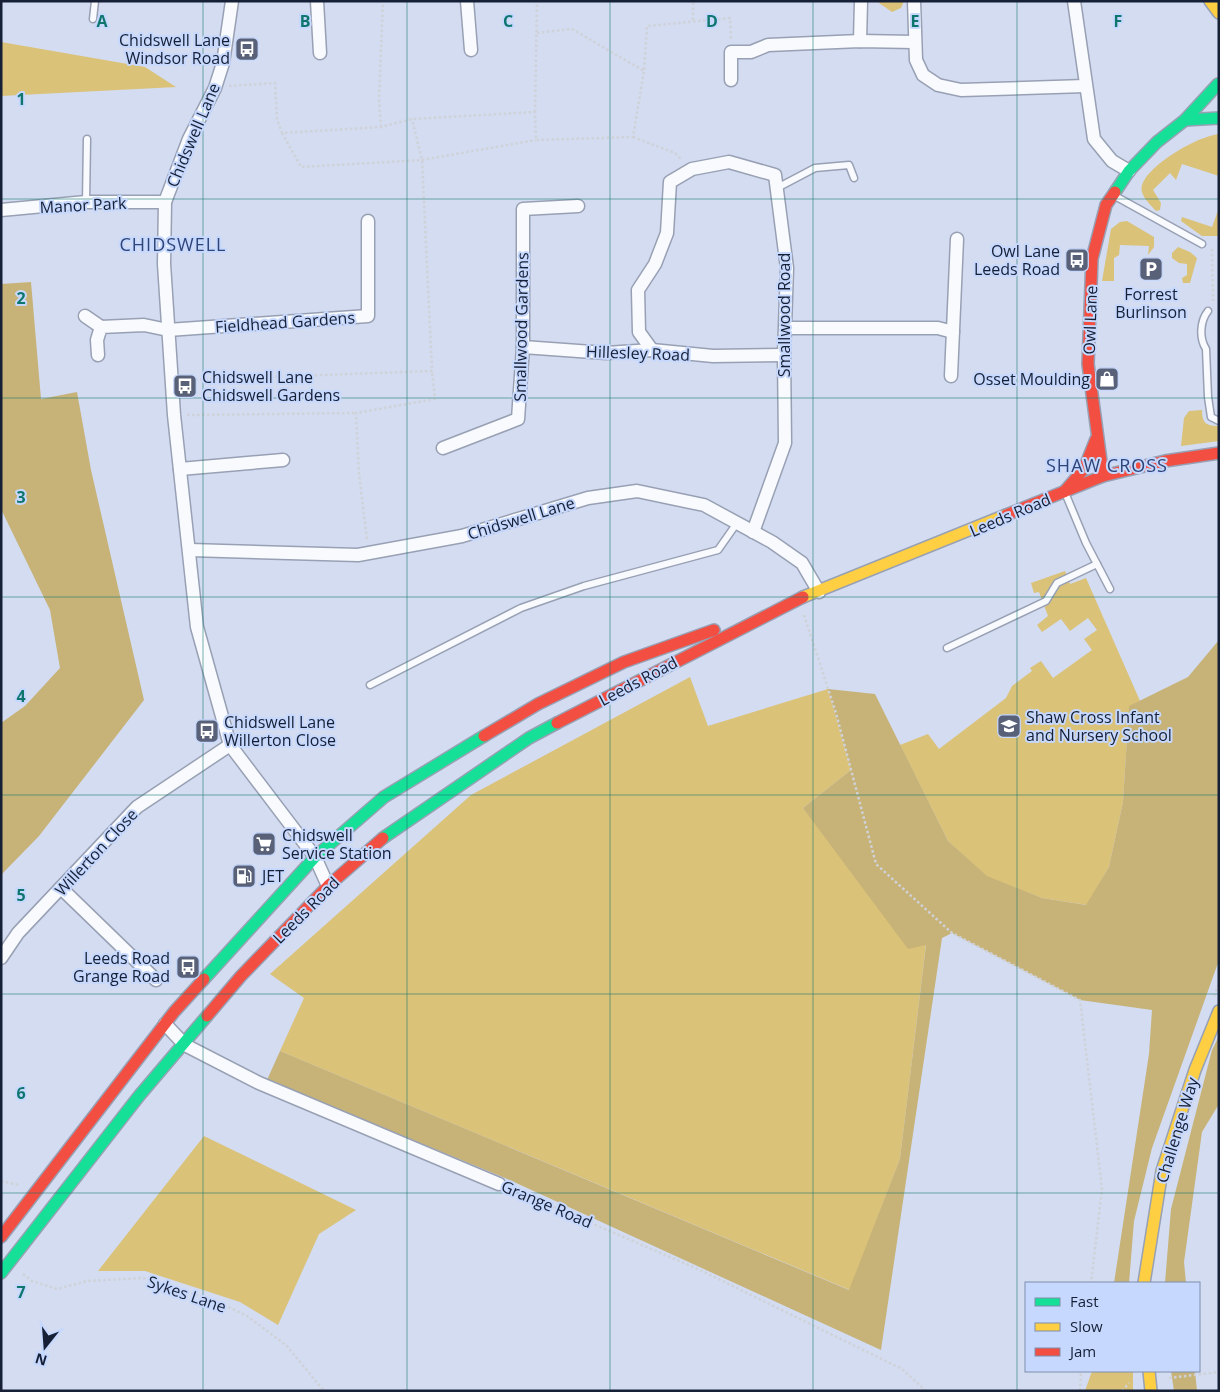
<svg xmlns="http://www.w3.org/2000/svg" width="1220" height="1392" viewBox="0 0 1220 1392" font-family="'Open Sans',sans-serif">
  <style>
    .green { fill: #dbc279 }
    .forest { fill: #c7b278 }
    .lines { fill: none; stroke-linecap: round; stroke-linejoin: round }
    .lane-casing { stroke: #98a0b4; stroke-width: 9 }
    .street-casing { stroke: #98a0b4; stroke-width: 15 }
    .fast-casing { stroke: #98a0b4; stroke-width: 14 }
    .slow-casing { stroke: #98a0b4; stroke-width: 14 }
    .jam-casing { stroke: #98a0b4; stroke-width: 14 }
    .path { stroke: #cfd2d8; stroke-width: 2.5; stroke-dasharray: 2.5 2.5; stroke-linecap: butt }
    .lane { stroke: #f8fafd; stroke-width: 6 }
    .street { stroke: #f8fafd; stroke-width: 12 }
    .fast { stroke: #16e098; stroke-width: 11 }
    .slow { stroke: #ffcf43; stroke-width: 11 }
    .jam { stroke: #f24e42; stroke-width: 11 }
    .grid { fill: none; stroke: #0f766e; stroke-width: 1; stroke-opacity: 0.55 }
    .labels { text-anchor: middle; stroke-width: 4; stroke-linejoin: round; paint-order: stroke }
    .poi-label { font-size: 16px; fill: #151f36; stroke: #c6d8fd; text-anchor: start }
    .street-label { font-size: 16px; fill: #151f36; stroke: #c6d8fd }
    .neighbourhood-label { font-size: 18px; letter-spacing: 1px; fill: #2f4478; stroke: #c6d8fd }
    .grid-label { font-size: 16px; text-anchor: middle; font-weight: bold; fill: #0f766e; stroke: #c6d8fd; stroke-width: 4; stroke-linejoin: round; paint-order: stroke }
  </style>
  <rect width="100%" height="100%" fill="#d3dcf0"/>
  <g class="green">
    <polygon points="880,1 904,1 901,8 892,12 879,3"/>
    <polygon points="1,42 145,67 176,87 1,96"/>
    <path d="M1219,134V176L1182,164L1176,180L1170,173L1153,190L1161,203L1160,210L1156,211C1150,204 1139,195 1142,185C1149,164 1198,136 1219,134Z"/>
    <polygon points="1219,208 1219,236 1202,236 1181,221 1182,217 1212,227"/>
    <polygon points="1127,221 1154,237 1154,247 1148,255 1149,246 1120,245 1119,255 1114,258 1114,281 1102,281 1111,229 1120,222"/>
    <polygon points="1178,247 1190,252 1197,258 1190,283 1183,283 1182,278 1187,275 1187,264 1179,263 1172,258 1172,253"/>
    <path d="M1202,410C1202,423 1206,426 1219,426V441L1181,446L1184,418L1189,411Z"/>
    <polygon points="1065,571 1070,584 1086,578 1140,701 1129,707 1123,802 1109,867 1087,905 1042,898 987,877 948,841 900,745 928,734 939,749 1006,698 1012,686 1032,671 1030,668 1041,661 1053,678 1092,650 1084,639 1097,630 1088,618 1070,631 1061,619 1042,632 1037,625 1048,616 1039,592 1034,593 1031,583"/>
    <polygon points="690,677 708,726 828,689 851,770 803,808 926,944 900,1159 850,1290 280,1051 304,998 270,974 471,795"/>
    <polygon points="204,1136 356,1210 319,1234 278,1325 240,1302 145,1271 98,1271"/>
    <polygon points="1092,1371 1133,1371 1133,1391 1085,1391"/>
  </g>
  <g class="forest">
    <polygon points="31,282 41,399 77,392 91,470 144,700 39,836 1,875 1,723 25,706 60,668 50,610 1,509 1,284"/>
    <polygon points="1219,640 1219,960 1152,1148 1134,1221 1129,1283 1114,1283 1149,1054 1152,1010 1080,1000 952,933 942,938 881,1350 505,1178 267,1080 280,1051 849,1290 900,1159 926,945 908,949 803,808 851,770 828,689 875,694 948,841 987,876 1042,898 1086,905 1109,867 1123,802 1129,706 1188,677"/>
    <polygon points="1219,1036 1219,1104 1202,1132 1184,1262 1186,1283 1165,1283 1171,1209 1212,1050"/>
    <polygon points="1171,1371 1195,1371 1197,1391 1174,1391"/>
  </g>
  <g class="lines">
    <g class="lane-casing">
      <g id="lane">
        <polyline points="93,19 95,1"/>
        <polyline points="777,188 815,168 849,165 854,178"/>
        <polyline points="1115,196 1202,244"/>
        <polyline points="86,202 87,139"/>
        <path d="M1208,311C1200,321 1199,338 1206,349L1208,397L1211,417L1219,421"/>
        <polyline points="1066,495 1086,543 1110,589"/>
        <polyline points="947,648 1046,601 1057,583 1097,564"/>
        <polyline points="370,685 521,608 584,586 718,550 737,523"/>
      </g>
    </g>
    <g class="street-casing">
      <g id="street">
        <polyline points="232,1 223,63 215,88 189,139 165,202 164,264 174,415 197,627 230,745 315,857 328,886"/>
        <polyline points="317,1 320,53"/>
        <polyline points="467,1 471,50"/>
        <polyline points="914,1 916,60 923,75 938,85 961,90 1085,86"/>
        <polyline points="1074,1 1094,139 1112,161 1129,171"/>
        <polyline points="860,41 861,1"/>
        <polyline points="731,80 731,52 751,52 768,45 860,41 914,42"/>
        <polyline points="1,210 86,202 165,202"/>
        <polyline points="85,316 101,327"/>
        <polyline points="786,328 938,328 953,332"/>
        <polyline points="523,347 606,353 652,350 713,356 784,355"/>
        <polyline points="652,350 639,332 638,290 655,264 667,233 670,182 692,169 729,162 775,175 787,268 784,355 785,443 753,532"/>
        <polyline points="98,355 97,340 101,327 144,325 168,330 368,316 368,221"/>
        <polyline points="951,376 957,239"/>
        <polyline points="443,448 518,419 523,347 523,209 578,206"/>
        <polyline points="180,469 283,460"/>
        <polyline points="190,550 358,555 462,536 588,498 637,491 704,505 772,542 802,563 819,592"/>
        <polyline points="61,888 156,980"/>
        <polyline points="1,958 18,933 137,807 230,745"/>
        <polyline points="165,1024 185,1045 259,1083 499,1184"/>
      </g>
    </g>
    <g class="fast-casing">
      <g id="fast">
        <polyline points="1185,120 1219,118"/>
        <polyline points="1115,192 1129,171 1157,142 1185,120 1218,84"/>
        <polyline points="383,838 529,738 557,723"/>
        <polyline points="204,979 315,857 384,797 484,736"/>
        <polyline points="1,1273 139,1096 207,1016"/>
      </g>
    </g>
    <g class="slow-casing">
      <g id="slow">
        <polyline points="1210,1 1219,13"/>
        <polyline points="803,597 1006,515"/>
        <polyline points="1144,1283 1162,1171 1195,1070 1219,1011"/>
        <polyline points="1149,1371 1151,1391"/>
      </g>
    </g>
    <g class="jam-casing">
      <g id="jam">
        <polyline points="1103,476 1088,364 1092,259 1106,205 1115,192"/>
        <polyline points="1064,492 1084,469 1096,439"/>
        <polyline points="1006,515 1103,476 1165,461 1219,453"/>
        <polyline points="557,723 803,597"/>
        <polyline points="484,736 538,704 624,662 714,630"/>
        <polyline points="207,1016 241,976 328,886 383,838"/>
        <polyline points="1,1237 174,1012 204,979"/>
      </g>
    </g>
    <g class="path">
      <polyline points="693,20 693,1"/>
      <polyline points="537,33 572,29 644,71 647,26 730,18 731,39"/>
      <polyline points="229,86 275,83 277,119 282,133 381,127 412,119 535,112 536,140 633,137 644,71"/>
      <polyline points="535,112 537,1"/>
      <polyline points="381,127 379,100 383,1"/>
      <polyline points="282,133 301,167 422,160 536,140"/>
      <polyline points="633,137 675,153 681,159"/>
      <polyline points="1212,249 1213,301"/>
      <polyline points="185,380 432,371 422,160 412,119"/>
      <polyline points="187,415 356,413"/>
      <polyline points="367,539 359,474 356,413 435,399 432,371"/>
      <polyline points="804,615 836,713 876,864 952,933 1080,1000 1102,1189 1091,1283"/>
      <polyline points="1214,996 1219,984"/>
      <polyline points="1,1181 19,1185"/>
      <polyline points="512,1189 700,1270 902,1369 926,1391"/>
      <polyline points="23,1274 32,1281 57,1289 87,1281 143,1278 216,1301 247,1316 286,1345 324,1391"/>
      <polyline points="1169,1378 1219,1372"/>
      <polyline points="1080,1391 1081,1371"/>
      <polyline points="1122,1391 1129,1383"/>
    </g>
    <use href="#lane" class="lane"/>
    <use href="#street" class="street"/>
    <use href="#fast" class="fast"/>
    <use href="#slow" class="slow"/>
    <use href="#jam" class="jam"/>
  </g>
  <path class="grid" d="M203,1V1391M407,1V1391M610,1V1391M813,1V1391M1017,1V1391M1,199H1219M1,398H1219M1,597H1219M1,795H1219M1,994H1219M1,1193H1219"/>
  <defs>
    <g id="bus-square" transform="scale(1.25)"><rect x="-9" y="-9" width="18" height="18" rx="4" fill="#586177" stroke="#c6d8fd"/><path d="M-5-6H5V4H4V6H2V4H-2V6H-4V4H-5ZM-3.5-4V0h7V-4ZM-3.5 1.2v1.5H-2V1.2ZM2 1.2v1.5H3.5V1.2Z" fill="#fff"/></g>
    <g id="parking-square" transform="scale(1.25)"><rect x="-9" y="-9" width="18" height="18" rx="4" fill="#586177" stroke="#c6d8fd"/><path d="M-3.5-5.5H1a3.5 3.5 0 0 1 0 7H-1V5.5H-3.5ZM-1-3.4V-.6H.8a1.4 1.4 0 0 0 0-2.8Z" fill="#fff"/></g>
    <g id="shop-square" transform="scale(1.25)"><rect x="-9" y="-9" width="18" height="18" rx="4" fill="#586177" stroke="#c6d8fd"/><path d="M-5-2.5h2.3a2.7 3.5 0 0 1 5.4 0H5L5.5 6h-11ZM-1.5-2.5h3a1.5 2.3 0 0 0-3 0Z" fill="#fff"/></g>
    <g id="school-square" transform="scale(1.25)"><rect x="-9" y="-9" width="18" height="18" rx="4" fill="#586177" stroke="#c6d8fd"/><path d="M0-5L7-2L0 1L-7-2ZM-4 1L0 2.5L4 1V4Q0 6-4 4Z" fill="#fff"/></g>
    <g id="supermarket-square" transform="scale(1.25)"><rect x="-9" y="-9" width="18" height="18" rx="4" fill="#586177" stroke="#c6d8fd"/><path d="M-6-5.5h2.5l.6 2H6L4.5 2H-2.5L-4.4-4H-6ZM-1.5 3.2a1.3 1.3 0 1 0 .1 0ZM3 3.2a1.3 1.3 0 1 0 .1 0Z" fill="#fff"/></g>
    <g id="fuel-square" transform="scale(1.25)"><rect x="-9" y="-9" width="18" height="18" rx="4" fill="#586177" stroke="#c6d8fd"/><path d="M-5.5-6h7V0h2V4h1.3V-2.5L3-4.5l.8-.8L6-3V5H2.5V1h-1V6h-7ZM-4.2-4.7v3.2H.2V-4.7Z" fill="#fff"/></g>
  </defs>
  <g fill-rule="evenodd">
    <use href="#bus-square" x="247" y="49"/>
    <use href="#bus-square" x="1077" y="260"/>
    <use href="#parking-square" x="1151" y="269"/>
    <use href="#shop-square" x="1107" y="379"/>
    <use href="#bus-square" x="185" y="386"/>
    <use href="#school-square" x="1009" y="726"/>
    <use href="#bus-square" x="207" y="731"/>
    <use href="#supermarket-square" x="264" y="844"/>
    <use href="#fuel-square" x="244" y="876"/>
    <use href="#bus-square" x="188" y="967"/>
  </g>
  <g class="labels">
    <g class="poi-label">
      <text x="230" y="46" text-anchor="end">Chidswell Lane<tspan x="230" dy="18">Windsor Road</tspan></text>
      <text x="1060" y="257" text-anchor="end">Owl Lane<tspan x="1060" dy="18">Leeds Road</tspan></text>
      <text x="1151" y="300" text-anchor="middle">Forrest<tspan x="1151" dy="18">Burlinson</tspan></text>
      <text x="202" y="383">Chidswell Lane<tspan x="202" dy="18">Chidswell Gardens</tspan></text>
      <text x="1090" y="385" text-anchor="end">Osset Moulding</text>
      <text x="1026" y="723">Shaw Cross Infant<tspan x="1026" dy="18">and Nursery School</tspan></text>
      <text x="224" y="728">Chidswell Lane<tspan x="224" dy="18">Willerton Close</tspan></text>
      <text x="282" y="841">Chidswell<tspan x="282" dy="18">Service Station</tspan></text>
      <text x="262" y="882">JET</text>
      <text x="170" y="964" text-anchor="end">Leeds Road<tspan x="170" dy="18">Grange Road</tspan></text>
    </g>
    <g class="street-label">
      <text transform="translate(193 135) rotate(-67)" y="6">Chidswell Lane</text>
      <text transform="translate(83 205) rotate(-3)" y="6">Manor Park</text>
      <text transform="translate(784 315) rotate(-90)" y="6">Smallwood Road</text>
      <text transform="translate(1090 320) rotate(-88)" y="6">Owl Lane</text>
      <text transform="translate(285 322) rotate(-4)" y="6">Fieldhead Gardens</text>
      <text transform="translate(521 327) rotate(-89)" y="6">Smallwood Gardens</text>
      <text transform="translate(638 353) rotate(2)" y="6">Hillesley Road</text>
      <text transform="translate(1010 515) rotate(-23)" y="6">Leeds Road</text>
      <text transform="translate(521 518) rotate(-17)" y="6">Chidswell Lane</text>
      <text transform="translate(638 681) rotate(-28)" y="6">Leeds Road</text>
      <text transform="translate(96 852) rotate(-47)" y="6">Willerton Close</text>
      <text transform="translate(306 910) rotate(-45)" y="6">Leeds Road</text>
      <text transform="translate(1177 1130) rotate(-73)" y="6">Challenge Way</text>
      <text transform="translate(547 1204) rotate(23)" y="6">Grange Road</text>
      <text transform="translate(187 1294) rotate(19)" y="6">Sykes Lane</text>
    </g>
    <g class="neighbourhood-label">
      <text x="173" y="251">CHIDSWELL</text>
      <text x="1107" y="472">SHAW CROSS</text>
    </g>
  </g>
  <g class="grid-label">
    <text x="102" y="27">A</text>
    <text x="305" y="27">B</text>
    <text x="508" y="27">C</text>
    <text x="712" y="27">D</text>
    <text x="915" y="27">E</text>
    <text x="1118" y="27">F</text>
    <text x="21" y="105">1</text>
    <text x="21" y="304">2</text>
    <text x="21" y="503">3</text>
    <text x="21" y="702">4</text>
    <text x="21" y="901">5</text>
    <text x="21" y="1099">6</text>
    <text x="21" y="1298">7</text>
  </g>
  <rect width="1220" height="1392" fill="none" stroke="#151f36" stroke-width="5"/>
  <rect x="1025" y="1282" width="175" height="90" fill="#c6d8fd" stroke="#7f8ead"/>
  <rect x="1035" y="1298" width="25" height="8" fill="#16e098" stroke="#7f8ead"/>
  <text x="1070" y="1307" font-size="15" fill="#151f36">Fast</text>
  <rect x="1035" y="1323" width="25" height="8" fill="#ffcf43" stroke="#7f8ead"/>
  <text x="1070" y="1332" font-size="15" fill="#151f36">Slow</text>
  <rect x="1035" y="1348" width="25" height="8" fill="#f24e42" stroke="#7f8ead"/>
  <text x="1070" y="1357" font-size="15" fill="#151f36">Jam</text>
  <g transform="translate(45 1347) rotate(197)" stroke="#c6d8fd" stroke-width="4" paint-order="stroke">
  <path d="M0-4L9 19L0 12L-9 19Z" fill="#151f36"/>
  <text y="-8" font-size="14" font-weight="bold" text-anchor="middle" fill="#151f36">N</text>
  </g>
</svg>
